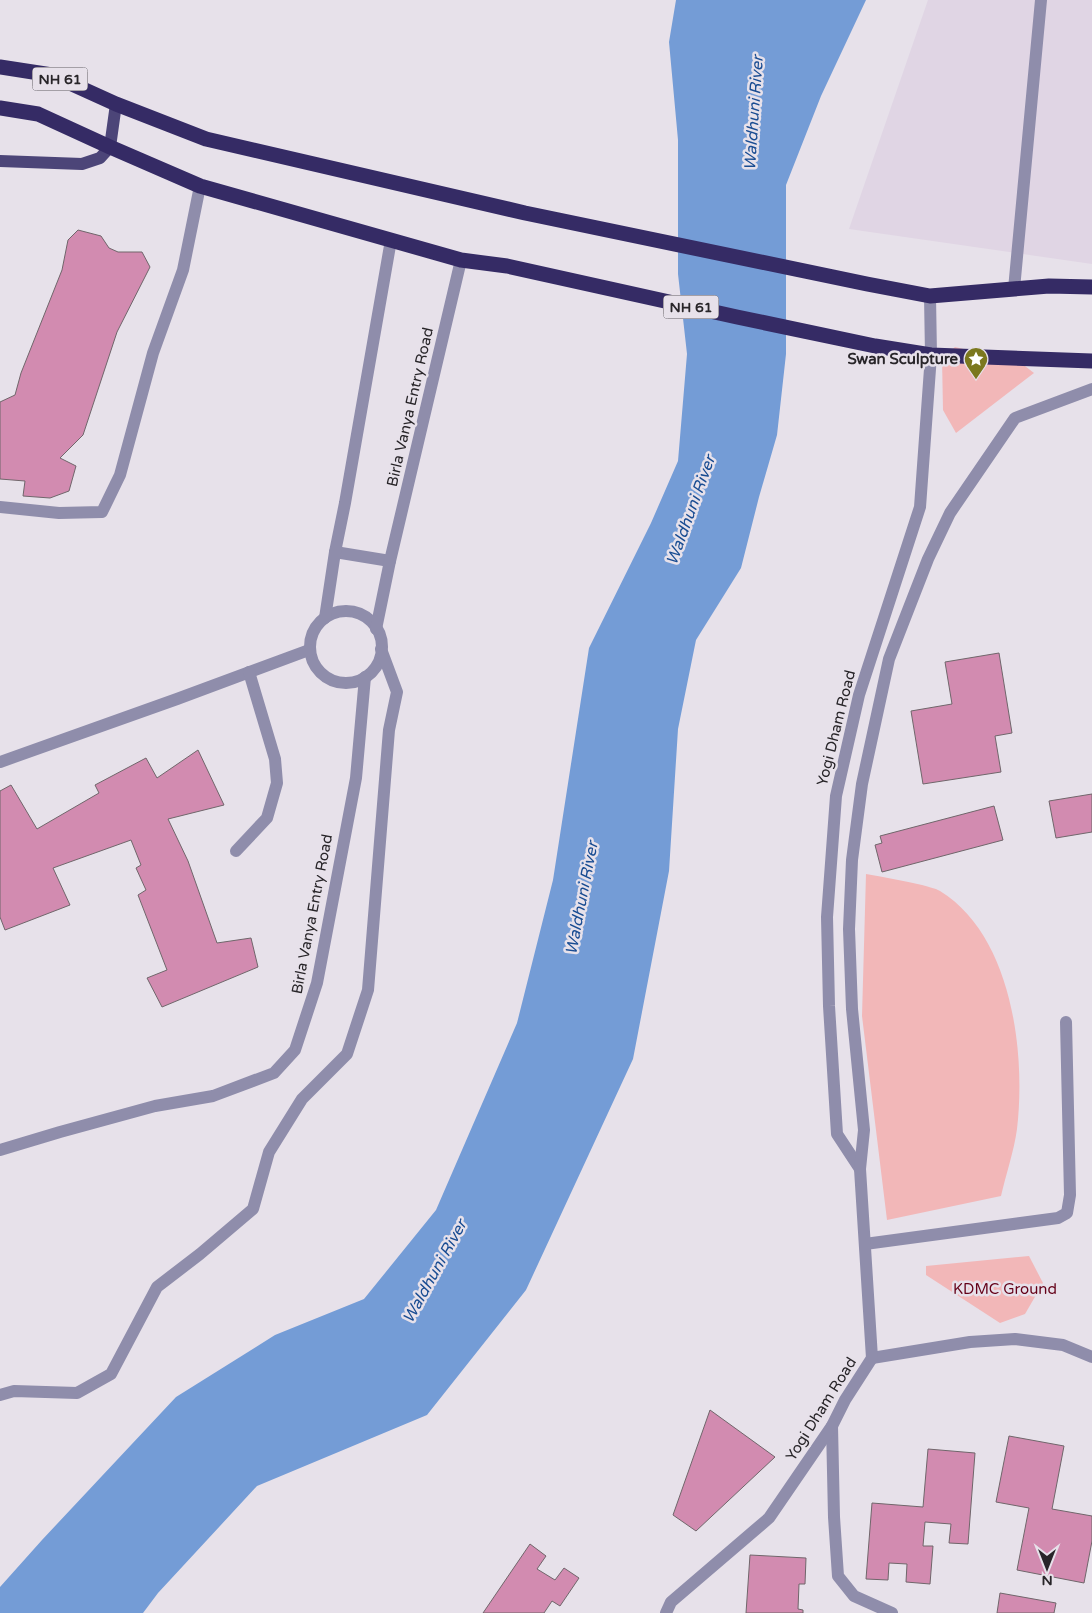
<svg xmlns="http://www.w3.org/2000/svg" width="1092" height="1613" viewBox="0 0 1092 1613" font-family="'Varela Round',sans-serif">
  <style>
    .built { fill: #e0d5e4 }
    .green { fill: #f2b7b8 }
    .water { fill: #749cd6 }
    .building { fill: #d28bb0; stroke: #70666b }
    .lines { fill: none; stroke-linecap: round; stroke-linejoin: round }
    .minor { stroke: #8f8dab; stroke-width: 12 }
    .major { stroke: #4c4578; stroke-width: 12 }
    .highway { stroke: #352b65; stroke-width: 15 }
    .labels { text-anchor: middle; stroke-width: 5; stroke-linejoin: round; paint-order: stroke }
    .shield { fill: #e7e1ea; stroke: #615d63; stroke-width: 1 }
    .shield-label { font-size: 14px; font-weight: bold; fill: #282529 }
    .poi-label { font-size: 15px; font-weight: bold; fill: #282529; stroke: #e7e1ea; text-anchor: end }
    .street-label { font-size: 15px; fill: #282529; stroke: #e7e1ea }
    .park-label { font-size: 15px; fill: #640018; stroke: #e7e1ea }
    .water-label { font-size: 16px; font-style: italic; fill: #194c92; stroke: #e7e1ea }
  </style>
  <rect width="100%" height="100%" fill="#e7e1ea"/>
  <polygon class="built" points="928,0 1092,0 1092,264 849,229"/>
  <g class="green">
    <polygon points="955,347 1021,363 1034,373 956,433 943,410 942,358"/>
    <path d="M866,874C885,877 904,881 922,885C928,887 935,888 940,891C1012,935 1026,1053 1017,1129C1014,1151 1006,1174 1001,1196L887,1220L862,1016Z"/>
    <polygon points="1029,1256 1043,1283 1025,1314 1000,1323 926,1275 926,1266"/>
  </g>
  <polygon class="water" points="676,0 866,0 821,96 786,185 786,354 777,435 759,497 741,568 696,640 678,729 669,871 633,1059 526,1290 427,1415 257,1486 158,1593 143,1613 0,1613 0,1587 42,1540 176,1397 275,1335 364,1299 436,1210 517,1023 553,880 589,648 651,523 678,461 687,354 678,274 678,140 669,42"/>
  <g class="building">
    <polygon points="78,230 101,236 109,248 118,252 142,252 150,267 117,332 83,435 60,458 76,466 69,491 50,498 23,496 25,481 0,479 0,402 15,395 21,373 62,270 68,240"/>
    <polygon points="999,653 1012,733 995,736 1001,772 923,784 911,711 952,704 945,662"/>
    <polygon points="198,750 224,805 168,819 188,861 217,943 251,938 258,967 162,1007 147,978 167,970 138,895 146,890 136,868 141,865 131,840 53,868 70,905 5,930 0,917 0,791 11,785 37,829 99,793 95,785 146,758 157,778"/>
    <polygon points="1092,794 1092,832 1056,838 1049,801"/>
    <polygon points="994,806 1003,840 882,872 875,845 882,843 880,836"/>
    <polygon points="710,1410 775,1457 696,1531 673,1515"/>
    <polygon points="1009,1436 1064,1446 1052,1509 1092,1516 1092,1541 1084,1583 1017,1570 1029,1508 996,1502"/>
    <polygon points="928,1449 975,1453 968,1544 949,1543 951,1524 925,1522 923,1546 933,1546 930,1584 906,1582 907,1564 889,1563 888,1580 866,1579 872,1503 923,1507"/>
    <polygon points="530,1544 546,1556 537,1569 555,1580 564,1568 579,1578 560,1606 552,1601 544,1613 483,1613"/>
    <polygon points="750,1555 806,1558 805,1584 799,1584 798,1609 803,1610 803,1613 746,1613"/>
    <polygon points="1000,1593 1056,1603 1054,1613 997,1613"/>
  </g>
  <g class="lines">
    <g class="minor">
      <polyline points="1014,289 1041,0"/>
      <polyline points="0,507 59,513 102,512 120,475 153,353 183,270 200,186"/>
      <polyline points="335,552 390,561"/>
      <circle cx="346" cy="647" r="36"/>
      <polyline points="325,618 335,552 345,503 391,240"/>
      <polyline points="376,629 390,561 461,260"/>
      <polyline points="0,762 177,699 309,650"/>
      <polyline points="236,851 267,818 277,783 275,759 249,672"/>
      <polyline points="0,1150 60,1132 155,1106 213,1096 274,1073 295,1050 317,983 356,778 365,677"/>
      <polyline points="860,1169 837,1134 829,1006 827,917 836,796 859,695 920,507 931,355 930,296"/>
      <polyline points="865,1244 1058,1218 1067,1213 1070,1195 1066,1022"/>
      <polyline points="872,1358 970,1342 1015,1339 1063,1345 1092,1357"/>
      <polyline points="0,1395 14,1391 77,1393 111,1374 157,1287 200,1254 253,1209 269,1152 302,1099 347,1054 368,990 389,730 397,692 381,649"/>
      <polyline points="832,1426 834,1517 838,1576 854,1596 892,1613"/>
      <polyline points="666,1613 671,1602 769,1518 832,1426 845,1400 872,1358 860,1169 864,1130 852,1009 849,929 852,860 862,784 889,659 928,559 950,513 1015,418 1092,389"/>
    </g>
    <polyline class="major" points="0,161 82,164 100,158 110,147 116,104"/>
    <g class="highway">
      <polyline points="0,67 52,75 116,104 206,139 525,213 867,284 930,296 1049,286 1092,287"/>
      <polyline points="0,108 38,114 110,147 200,186 461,260 507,266 737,317 875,346 931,355 1092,361"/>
    </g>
  </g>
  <defs>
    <g id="sight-pin" transform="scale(1.25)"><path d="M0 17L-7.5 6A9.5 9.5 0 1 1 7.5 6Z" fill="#7b781e" stroke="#e7e1ea"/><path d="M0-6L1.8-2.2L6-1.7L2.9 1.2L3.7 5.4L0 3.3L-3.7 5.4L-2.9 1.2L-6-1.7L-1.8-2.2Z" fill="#fff"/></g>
  </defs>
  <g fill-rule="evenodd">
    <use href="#sight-pin" x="976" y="359"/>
  </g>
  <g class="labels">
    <g class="shield">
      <rect x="32.5" y="67.5" width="55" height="23" rx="4"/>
      <rect x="663.5" y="295.5" width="55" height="23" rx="4"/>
    </g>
    <g class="shield-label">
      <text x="60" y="84">NH 61</text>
      <text x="691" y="312">NH 61</text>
    </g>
    <g class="poi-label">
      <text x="958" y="364">Swan Sculpture</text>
    </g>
    <g class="street-label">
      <text transform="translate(410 407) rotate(-77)" y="5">Birla Vanya Entry Road</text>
      <text transform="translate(836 728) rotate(-76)" y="5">Yogi Dham Road</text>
      <text transform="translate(312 914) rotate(-79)" y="5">Birla Vanya Entry Road</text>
      <text transform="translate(821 1409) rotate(-58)" y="5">Yogi Dham Road</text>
    </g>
    <g class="park-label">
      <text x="1005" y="1294">KDMC Ground</text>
    </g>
    <g class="water-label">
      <text transform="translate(753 113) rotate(-86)" y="6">Waldhuni River</text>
      <text transform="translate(690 510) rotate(-70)" y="6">Waldhuni River</text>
      <text transform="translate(581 898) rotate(-79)" y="6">Waldhuni River</text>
      <text transform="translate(434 1271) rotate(-61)" y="6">Waldhuni River</text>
    </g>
  </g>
  <g transform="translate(1047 1568) rotate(180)" stroke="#e7e1ea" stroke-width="4" paint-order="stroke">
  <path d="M0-4L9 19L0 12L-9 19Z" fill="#282529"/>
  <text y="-8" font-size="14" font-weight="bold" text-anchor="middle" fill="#282529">N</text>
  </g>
</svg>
